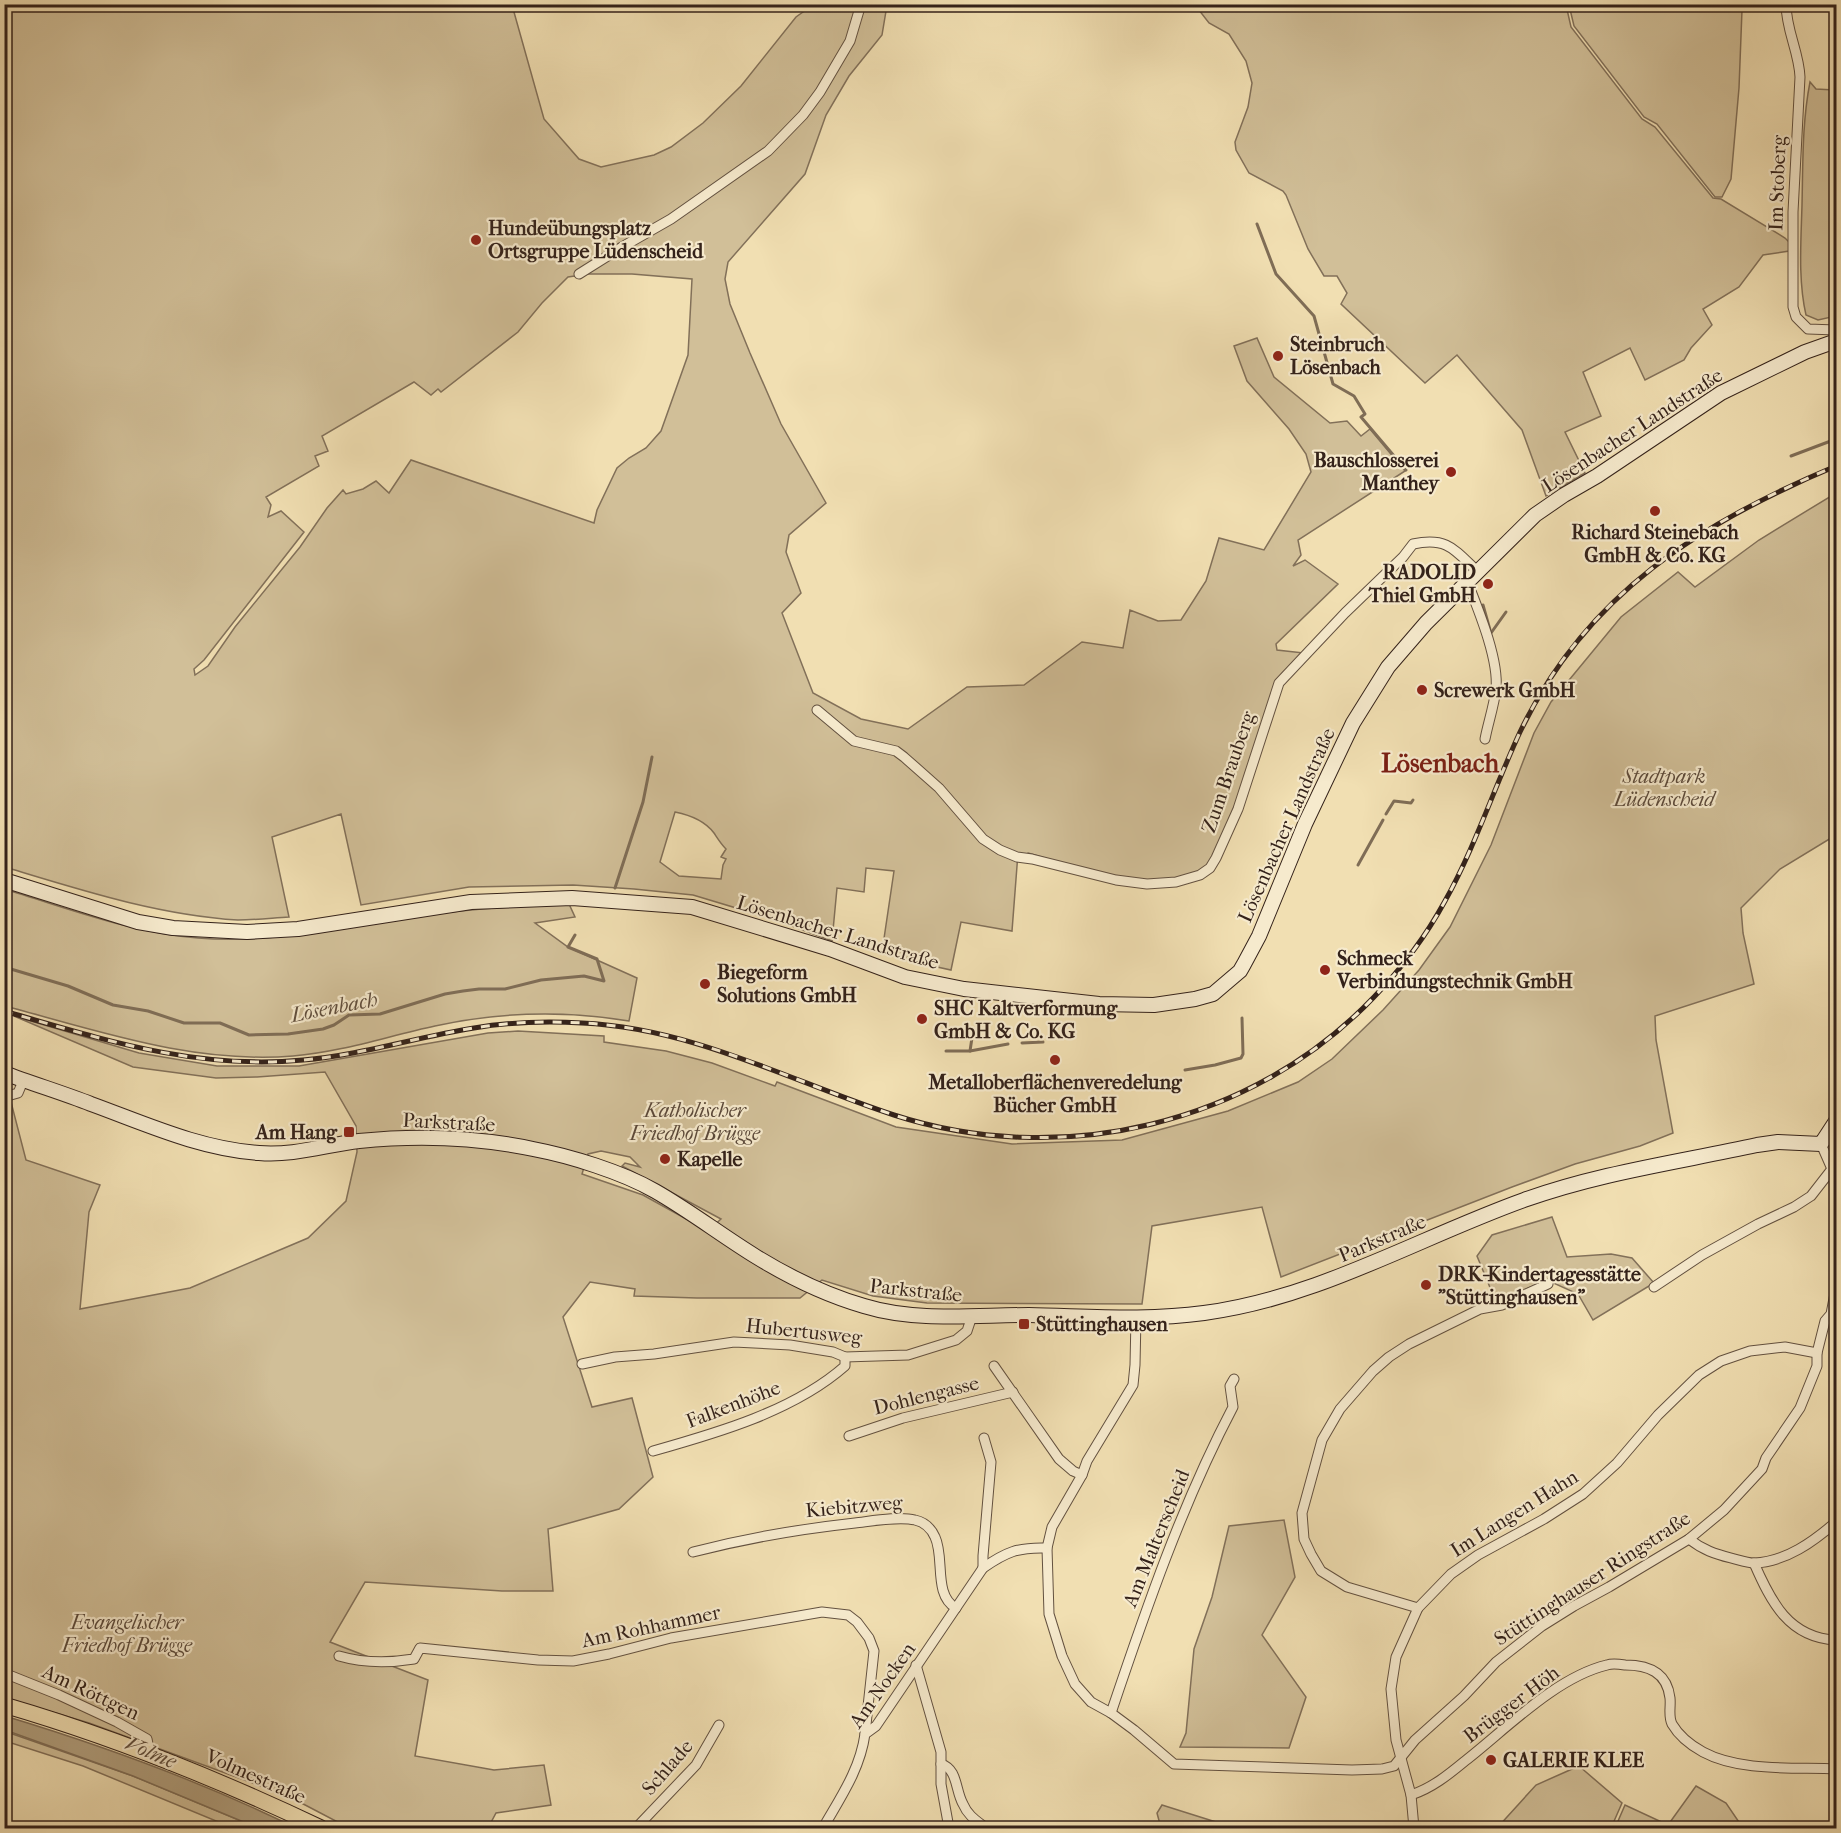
<svg xmlns="http://www.w3.org/2000/svg" width="1841" height="1833" viewBox="0 0 1841 1833" font-family="'IM FELL French Canon',serif">
  <style>
    .green { fill: #d1bf98; stroke: #827059; stroke-width: 1.5; fill-rule: evenodd }
    .water { fill: #b19f7e; stroke: #7f6d56; stroke-width: 1.5 }
    .lines { fill: none; stroke-linecap: round; stroke-linejoin: round }
    .stream { stroke: #7f6d56; stroke-width: 3 }
    .street-casing { stroke: #635140; stroke-width: 11 }
    .secondary-casing { stroke: #34221a; stroke-width: 16 }
    .primary-casing { stroke: #34221a; stroke-width: 17 }
    .street { stroke: #f6eacd; stroke-width: 9 }
    .secondary { stroke: #f6eacd; stroke-width: 14 }
    .primary { stroke: #f1dfb2; stroke-width: 15 }
    .rail-casing { stroke: #34221a; stroke-width: 5 }
    .rail { stroke: #f6eacd; stroke-width: 3; stroke-dasharray: 9; stroke-linecap: butt }
    .poi-dot { fill: #8f2418; stroke: #f6eacd; stroke-width: 2 }
    .labels { text-anchor: middle; stroke-width: 4.5; stroke-linejoin: round; paint-order: stroke }
    .street-label { font-size: 20px; fill: #34221a; stroke: #f6eacd }
    .poi-label { font-size: 20px; font-weight: bold; fill: #34221a; stroke: #f6eacd; text-anchor: start }
    .park-label { font-size: 20px; font-style: italic; fill: #5b493a; stroke: #f6eacd }
    .water-label { font-size: 21px; font-style: italic; fill: #604e3d; stroke: #f6eacd }
    .district-label { font-size: 26px; font-weight: bold; fill: #7a1f14; stroke: #f6eacd }
  </style>
  <rect width="100%" height="100%" fill="#f1dfb2"/>
  <filter id="stains"><feTurbulence type="fractalNoise" baseFrequency=".00333" numOctaves="4"/><feColorMatrix values="0 0 0 0 .2 0 0 0 0 .09 0 0 0 0 .02 0 0 0 .5 -.17"/></filter>
  <radialGradient id="worn" r=".72"><stop offset=".6" stop-color="#630" stop-opacity="0"/><stop offset="1" stop-color="#630" stop-opacity=".3"/></radialGradient>
  <g class="green">
    <path d="M4,5H512L544,119L579,159L601,167L654,155L671,147L703,123L741,86L796,17L813,5H887L882,35L849,76L826,115L805,174L728,262L725,279L730,304L750,353L781,424L826,503L789,535L786,552L801,593L782,613L813,693L861,719L908,729L967,687L1024,685L1082,642L1123,648L1130,610L1158,621L1181,620L1206,581L1219,538L1264,550L1311,472L1306,454L1289,429L1247,381L1234,346L1257,338L1274,377L1330,423L1347,421L1361,436L1370,429L1405,471L1298,540L1301,555L1293,566L1305,560L1338,584L1276,644L1277,650L1304,653L1289,667L1245,781L1209,867C1198,871 1185,879 1174,880C1127,888 1072,866 1028,853L1025,856L1018,853L1012,931L961,922L951,970L910,961L882,952L894,871L866,868L864,892L837,888L832,941L776,920L693,895L634,889L573,885L469,887L361,905L341,814L272,837L289,917C272,918 255,920 238,920C158,915 81,890 5,867ZM632,274L692,279L688,355L661,431L646,448L629,458L617,468L597,510L594,523L411,460L389,493L376,481L363,489L346,494L343,490L327,508L300,547L235,627L208,666L195,675L194,669L204,660L304,532L281,511L268,517L271,505L266,497L319,466L315,456L328,451L322,436L414,382L431,395L438,389L441,392L518,332L542,303L568,277L588,274ZM675,812C690,815 705,821 714,833C718,839 721,844 726,849L721,857L726,859L723,865L721,879L679,876L660,862Z"/>
    <polygon points="1195,5 1566,5 1571,27 1642,119 1655,127 1713,198 1721,199 1785,238 1789,242 1789,251 1763,255 1739,287 1703,309 1712,325 1691,348 1684,360 1645,380 1630,348 1583,372 1601,416 1565,432 1585,473 1546,496 1522,430 1457,355 1425,383 1341,304 1347,293 1337,276 1324,276 1308,249 1286,195 1283,191 1249,173 1236,150 1235,142 1248,107 1252,83 1246,61 1229,34 1209,23"/>
    <polygon points="1569,5 1738,5 1742,10 1739,88 1731,179 1722,197 1715,197 1657,124 1644,117 1574,26"/>
    <path d="M1836,70V316L1818,320L1806,315C1798,280 1801,242 1802,205C1803,164 1802,123 1810,82L1816,89L1834,90Z"/>
    <path d="M1836,493V835L1780,869L1741,908L1743,933L1754,984L1655,1016L1656,1040L1673,1133L1640,1146L1575,1164L1512,1187L1281,1277L1262,1207L1152,1226L1142,1304L927,1303L873,1296L822,1280L800,1298H697L634,1296L635,1289L590,1282L563,1317L592,1407L632,1398L653,1477L619,1509L548,1529L553,1591H502L365,1582L330,1642L428,1680L415,1756L494,1770L544,1765L551,1805L496,1813L488,1828H349L288,1796L89,1723L5,1698V1102H11L26,1160L100,1185L89,1212L80,1309L190,1288L308,1238L346,1201L357,1152L356,1126L325,1072L257,1077L216,1078L133,1067L14,1016L139,1053L217,1066H299L488,1033L518,1031L604,1036V1042L666,1051L712,1063L775,1086L777,1082L896,1127L1012,1144L1122,1140L1228,1111L1298,1082L1332,1059L1383,1010L1419,970L1450,927L1491,845L1534,733L1551,702L1621,617L1678,572L1695,587L1759,540ZM601,1151L630,1157L640,1167L625,1163L622,1166L721,1219L708,1231L643,1195L582,1174L588,1154Z"/>
    <path d="M4,889C68,908 131,933 198,938C272,944 346,927 419,916C468,909 519,906 569,904L575,917L535,923L568,947L637,978L629,1021C564,1010 499,1012 435,1026C388,1036 342,1052 293,1056C193,1064 99,1031 5,1006Z"/>
    <polygon points="1552,1217 1567,1257 1611,1254 1632,1258 1654,1283 1593,1320 1578,1294 1547,1280 1496,1302 1477,1256 1492,1235"/>
    <polygon points="1284,1520 1295,1577 1262,1635 1306,1697 1289,1748 1180,1747 1186,1733 1194,1649 1212,1597 1229,1526"/>
    <polygon points="4,1731 133,1776 258,1828 233,1828 83,1766 5,1741"/>
    <polygon points="1579,1766 1622,1803 1611,1828 1497,1828 1536,1785"/>
    <polygon points="1696,1786 1726,1803 1743,1828 1615,1828 1625,1805 1668,1825"/>
    <polygon points="1162,1805 1235,1828 1161,1828 1157,1813"/>
  </g>
  <path class="water" d="M5,1716C104,1746 203,1782 296,1828H258L133,1776L5,1730Z"/>
  <g class="lines">
    <g class="stream">
      <polyline points="1257,224 1276,274 1314,316 1333,384 1354,396 1365,414 1361,417 1406,470"/>
      <polyline points="1791,456 1836,439"/>
      <polyline points="1483,605 1490,630"/>
      <polyline points="1491,633 1506,612"/>
      <polyline points="1386,814 1394,801 1411,803 1413,800"/>
      <polyline points="1358,865 1383,820"/>
      <polyline points="615,888 643,802 652,757"/>
      <polyline points="4,967 68,986 113,1005 148,1011 184,1023 220,1023 249,1035 288,1034 323,1029 334,1025 349,1015 380,1014 445,994 463,991 479,989 505,989 541,980 584,976 604,981 597,959 568,947 575,935"/>
      <polyline points="1022,1043 1043,1042"/>
      <polyline points="946,1051 970,1051 1008,1044"/>
      <polyline points="970,1051 973,1031"/>
      <polyline points="1185,1070 1215,1065 1241,1058 1243,1054 1242,1018"/>
    </g>
    <g class="street-casing">
      <g id="street">
        <path d="M1786,4C1786,30 1799,52 1800,77L1793,212V307L1796,317L1808,329L1836,330"/>
        <polyline points="579,274 622,247 671,219 768,151 803,115 820,92 850,41 861,4"/>
        <path d="M1467,581C1478,609 1499,659 1496,689C1494,706 1488,723 1485,739"/>
        <path d="M817,710L854,741L896,751L904,757L939,788L983,839L1000,850L1017,857L1032,859L1116,880L1147,884L1176,882L1200,875L1210,868L1216,858L1238,809L1279,683L1345,613L1403,557L1413,544C1447,537 1454,549 1477,571"/>
        <polyline points="4,1097 18,1093 23,1081"/>
        <polyline points="1821,1144 1832,1169 1836,1188"/>
        <polyline points="1654,1287 1702,1255 1758,1224 1794,1207 1811,1196 1832,1169"/>
        <polyline points="1136,1317 1135,1365 1133,1385 1087,1461 1082,1475 1052,1527 1047,1548 1049,1614 1062,1656 1075,1684 1091,1702 1111,1713 1134,1730 1174,1764 1352,1770 1382,1769 1394,1766 1415,1740 1464,1696 1496,1662 1542,1626 1574,1606 1609,1587 1689,1539 1724,1510 1762,1469 1766,1458 1800,1408 1817,1366 1817,1353 1825,1321 1831,1314 1836,1288"/>
        <polyline points="582,1364 615,1357 654,1354 734,1342 790,1345 833,1352 845,1357 908,1355 956,1340 967,1331 972,1316"/>
        <polyline points="994,1366 1059,1459 1073,1471 1082,1475"/>
        <polyline points="849,1436 903,1418 1013,1392"/>
        <path d="M653,1451C717,1433 794,1411 845,1366V1357"/>
        <path d="M1689,1539C1703,1550 1715,1554 1731,1558C1739,1560 1747,1563 1754,1563C1786,1562 1814,1541 1836,1522"/>
        <path d="M693,1552C747,1538 800,1529 855,1523C872,1521 899,1516 915,1520C924,1522 931,1528 935,1537C945,1558 933,1595 956,1608"/>
        <path d="M1754,1563C1771,1602 1789,1638 1836,1640"/>
        <polyline points="983,1568 983,1556 991,1462 984,1438"/>
        <polyline points="1418,1608 1347,1587 1321,1571 1311,1554 1304,1539 1302,1513 1322,1440 1340,1409 1373,1371 1389,1357 1409,1344 1480,1309 1502,1305 1548,1284"/>
        <path d="M339,1656C363,1663 389,1663 414,1659L420,1648L538,1660L573,1661L609,1654L671,1638L822,1612L848,1615L857,1622L869,1638L874,1651L865,1734"/>
        <polyline points="916,1665 941,1752 941,1784 949,1828"/>
        <polyline points="4,1673 59,1695 117,1722 147,1739 150,1754"/>
        <path d="M1111,1713C1146,1609 1182,1504 1233,1407L1230,1386L1234,1379"/>
        <path d="M941,1764C958,1769 955,1790 963,1804C968,1816 977,1821 986,1828"/>
        <path d="M1411,1795C1432,1788 1448,1775 1465,1761C1505,1730 1556,1677 1607,1665C1612,1663 1619,1664 1625,1665C1648,1665 1667,1672 1670,1698C1671,1707 1668,1716 1672,1724C1679,1736 1692,1746 1703,1752C1740,1772 1795,1767 1836,1769"/>
        <polyline points="636,1828 696,1765 719,1725"/>
        <path d="M823,1828C840,1798 860,1770 865,1734L876,1726L983,1568C1006,1552 1018,1547 1047,1548"/>
        <polyline points="1414,1828 1411,1795 1396,1740 1391,1689 1396,1657 1418,1608 1451,1574 1478,1555 1544,1519 1583,1494 1617,1463 1658,1415 1699,1375 1721,1361 1750,1351 1785,1347 1817,1353"/>
      </g>
    </g>
    <g class="secondary-casing">
      <g id="secondary">
        <polyline points="4,880 138,922 173,928 247,932 298,929 471,902 572,898 692,907 830,949 905,977 964,989 1099,1004 1154,1005 1195,999 1213,994 1240,971 1244,964 1259,936 1305,824 1353,723 1388,667 1426,623 1535,515 1564,495 1597,476 1721,393 1805,352 1836,341"/>
        <path d="M4,1073C33,1084 63,1093 91,1104C146,1124 200,1149 259,1153C293,1156 326,1145 359,1141C417,1135 476,1137 533,1149C570,1156 622,1172 655,1191C690,1211 721,1235 755,1256C789,1277 826,1295 864,1306C916,1322 975,1315 1029,1315C1087,1316 1146,1321 1204,1313C1318,1298 1418,1238 1524,1200C1599,1173 1679,1162 1757,1145L1778,1142L1821,1144L1836,1121"/>
      </g>
    </g>
    <g class="primary-casing">
      <path id="primary" d="M4,1705C114,1737 218,1779 321,1828"/>
    </g>
    <use href="#street" class="street"/>
    <use href="#secondary" class="secondary"/>
    <use href="#primary" class="primary"/>
    <g class="rail-casing">
      <path id="rail" d="M4,1011C105,1040 196,1070 303,1060C361,1055 417,1037 474,1028C510,1022 546,1021 582,1023C693,1028 790,1081 894,1115C1061,1169 1252,1125 1374,997C1402,968 1426,936 1445,901C1475,847 1494,788 1520,732C1586,594 1700,523 1836,466"/>
    </g>
    <use href="#rail" class="rail"/>
  </g>
  <g class="poi-dot">
    <circle cx="476" cy="240" r="6"/>
    <circle cx="1278" cy="356" r="6"/>
    <circle cx="1451" cy="472" r="6"/>
    <circle cx="1655" cy="511" r="6"/>
    <circle cx="1488" cy="584" r="6"/>
    <circle cx="1422" cy="690" r="6"/>
    <circle cx="1325" cy="970" r="6"/>
    <circle cx="705" cy="984" r="6"/>
    <circle cx="922" cy="1019" r="6"/>
    <circle cx="1055" cy="1060" r="6"/>
    <rect x="343" y="1126" width="12" height="12" rx="3"/>
    <circle cx="665" cy="1159" r="6"/>
    <circle cx="1426" cy="1285" r="6"/>
    <rect x="1018" y="1318" width="12" height="12" rx="3"/>
    <circle cx="1491" cy="1760" r="6"/>
  </g>
  <g class="labels">
    <g class="street-label">
      <text transform="translate(1777 183) rotate(-88)" y="7">Im Stoberg</text>
      <text transform="translate(1632 430) rotate(-33)" y="7">Lösenbacher Landstraße</text>
      <text transform="translate(1228 772) rotate(-71)" y="7">Zum Brauberg</text>
      <text transform="translate(1286 825) rotate(-66)" y="7">Lösenbacher Landstraße</text>
      <text transform="translate(838 932) rotate(17)" y="7">Lösenbacher Landstraße</text>
      <text transform="translate(449 1122) rotate(3)" y="7">Parkstraße</text>
      <text transform="translate(1382 1238) rotate(-23)" y="7">Parkstraße</text>
      <text transform="translate(916 1290) rotate(6)" y="7">Parkstraße</text>
      <text transform="translate(804 1331) rotate(6)" y="7">Hubertusweg</text>
      <text transform="translate(926 1395) rotate(-14)" y="7">Dohlengasse</text>
      <text transform="translate(733 1404) rotate(-21)" y="7">Falkenhöhe</text>
      <text transform="translate(854 1506) rotate(-5)" y="7">Kiebitzweg</text>
      <text transform="translate(1514 1513) rotate(-32)" y="7">Im Langen Hahn</text>
      <text transform="translate(1156 1538) rotate(-68)" y="7">Am Malterscheid</text>
      <text transform="translate(1592 1578) rotate(-33)" y="7">Stüttinghauser Ringstraße</text>
      <text transform="translate(651 1626) rotate(-12)" y="7">Am Rohhammer</text>
      <text transform="translate(882 1685) rotate(-55)" y="7">Am Nocken</text>
      <text transform="translate(91 1692) rotate(25)" y="7">Am Röttgen</text>
      <text transform="translate(1511 1704) rotate(-37)" y="7">Brügger Höh</text>
      <text transform="translate(667 1767) rotate(-49)" y="7">Schlade</text>
      <text transform="translate(256 1776) rotate(24)" y="7">Volmestraße</text>
    </g>
    <g class="poi-label">
      <text x="488" y="235">Hundeübungsplatz<tspan x="488" dy="23">Ortsgruppe Lüdenscheid</tspan></text>
      <text x="1290" y="351">Steinbruch<tspan x="1290" dy="23">Lösenbach</tspan></text>
      <text x="1439" y="467" text-anchor="end">Bauschlosserei<tspan x="1439" dy="23">Manthey</tspan></text>
      <text x="1655" y="539" text-anchor="middle">Richard Steinebach<tspan x="1655" dy="23">GmbH &amp; Co. KG</tspan></text>
      <text x="1476" y="579" text-anchor="end">RADOLID<tspan x="1476" dy="23">Thiel GmbH</tspan></text>
      <text x="1434" y="697">Screwerk GmbH</text>
      <text x="1337" y="965">Schmeck<tspan x="1337" dy="23">Verbindungstechnik GmbH</tspan></text>
      <text x="717" y="979">Biegeform<tspan x="717" dy="23">Solutions GmbH</tspan></text>
      <text x="934" y="1015">SHC Kaltverformung<tspan x="934" dy="23">GmbH &amp; Co. KG</tspan></text>
      <text x="1055" y="1089" text-anchor="middle">Metalloberflächenveredelung<tspan x="1055" dy="23">Bücher GmbH</tspan></text>
      <text x="337" y="1139" text-anchor="end">Am Hang</text>
      <text x="677" y="1166">Kapelle</text>
      <text x="1438" y="1281">DRK-Kindertagesstätte<tspan x="1438" dy="23">"Stüttinghausen"</tspan></text>
      <text x="1036" y="1331">Stüttinghausen</text>
      <text x="1503" y="1767">GALERIE KLEE</text>
    </g>
    <g class="park-label">
      <text x="1664" y="783">Stadtpark<tspan x="1664" dy="23">Lüdenscheid</tspan></text>
      <text x="695" y="1117">Katholischer<tspan x="695" dy="23">Friedhof Brügge</tspan></text>
      <text x="127" y="1629">Evangelischer<tspan x="127" dy="23">Friedhof Brügge</tspan></text>
    </g>
    <g class="water-label">
      <text transform="translate(334 1007) rotate(-11)" y="7">Lösenbach</text>
      <text transform="translate(151 1752) rotate(23)" y="7">Volme</text>
    </g>
    <g class="district-label">
      <text x="1440" y="772">Lösenbach</text>
    </g>
  </g>
  <rect width="1841" height="1833" fill="none" stroke="#f1dfb2" stroke-width="24"/>
  <rect x="6" y="6" width="1829" height="1821" fill="none" stroke="#34221a" stroke-width="3"/>
  <rect x="12" y="12" width="1817" height="1809" fill="none" stroke="#34221a" stroke-width="1.5"/>
  <rect width="100%" height="100%" filter="url(#stains)"/>
  <rect width="100%" height="100%" fill="url(#worn)"/>
</svg>
